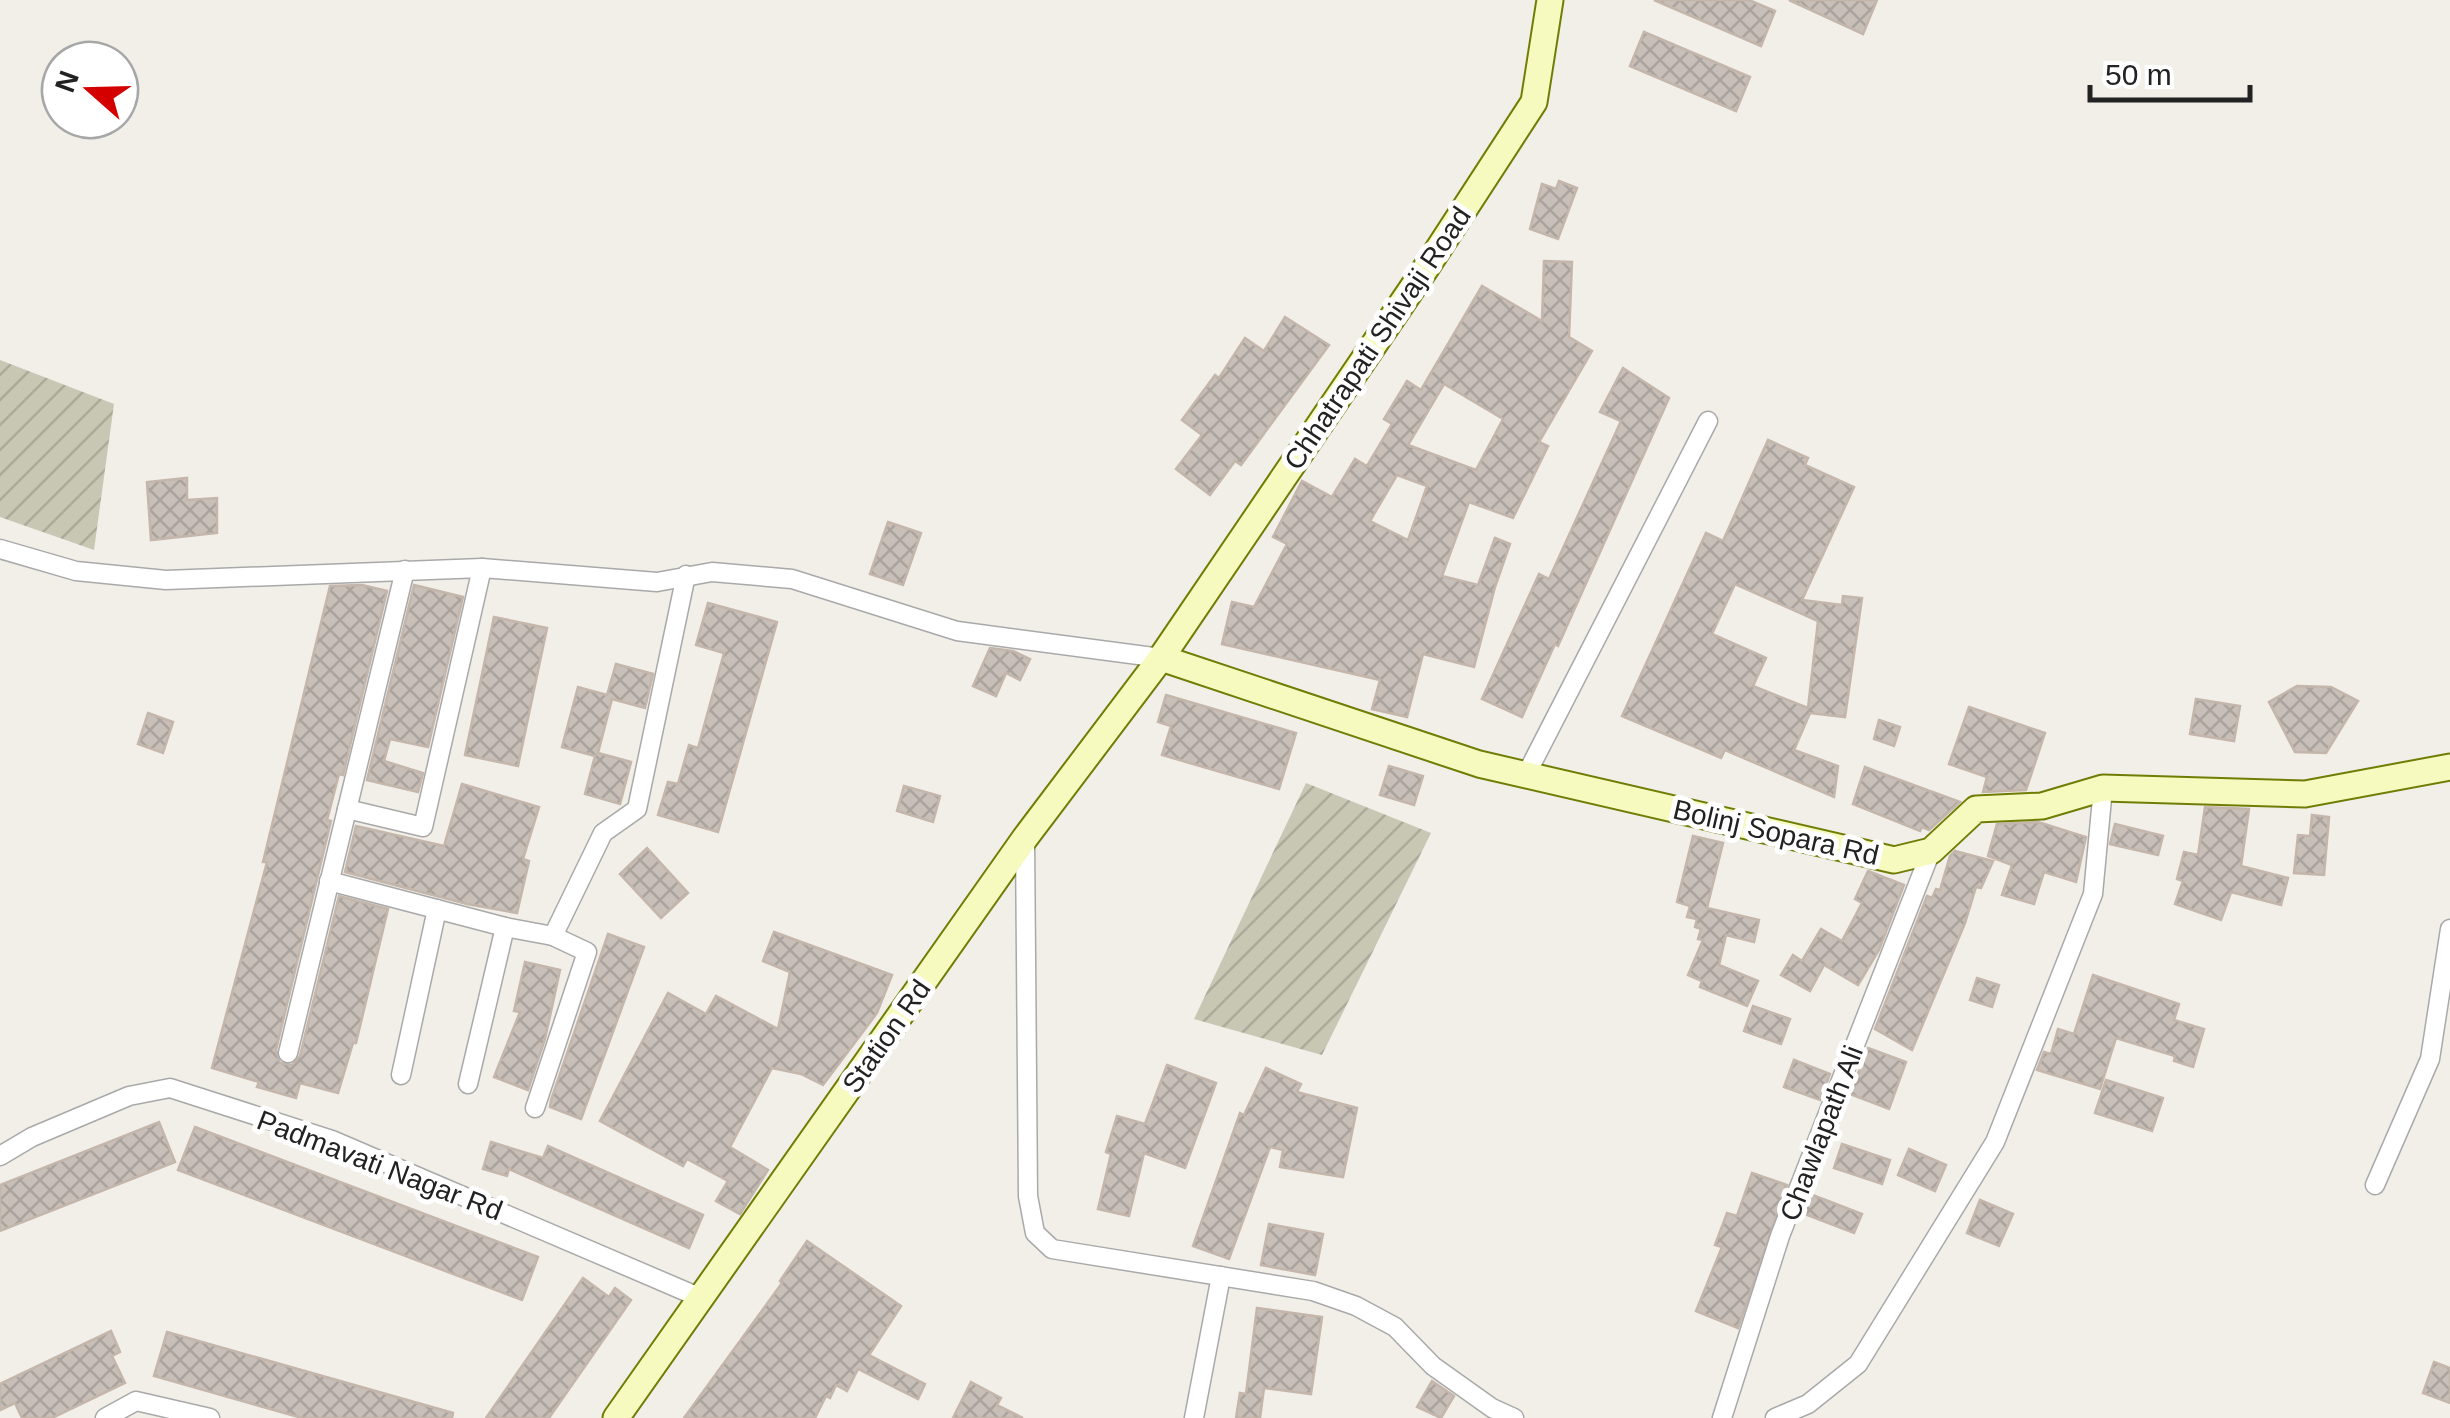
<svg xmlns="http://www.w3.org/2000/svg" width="2450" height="1418" viewBox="0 0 2450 1418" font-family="Arial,sans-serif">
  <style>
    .construction { fill: url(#construction-furrows) }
    .building { fill: url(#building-cross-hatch); stroke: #c4b6ab; stroke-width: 2.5; fill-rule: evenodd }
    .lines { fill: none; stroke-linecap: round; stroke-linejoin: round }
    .minor-casing { stroke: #a9a9a9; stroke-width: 21 }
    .secondary-casing { stroke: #707d05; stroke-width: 29 }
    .minor { stroke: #fff; stroke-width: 18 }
    .secondary { stroke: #f7fabf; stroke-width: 25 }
    .labels { text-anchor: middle; stroke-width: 10; stroke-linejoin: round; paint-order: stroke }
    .street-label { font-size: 28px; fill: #222; stroke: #fff }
  </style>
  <defs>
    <pattern id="construction-furrows" width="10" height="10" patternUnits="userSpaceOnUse" patternTransform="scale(2.5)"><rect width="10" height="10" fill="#c7c7b4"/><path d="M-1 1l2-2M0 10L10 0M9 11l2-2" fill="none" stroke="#abab9a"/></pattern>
    <pattern id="building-cross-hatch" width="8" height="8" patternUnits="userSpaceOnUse" patternTransform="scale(2.5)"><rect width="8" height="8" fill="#c7bfb8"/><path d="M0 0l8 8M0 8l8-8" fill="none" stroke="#aba49e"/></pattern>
  </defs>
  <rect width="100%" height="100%" fill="#f2efe9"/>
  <g class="construction">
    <polygon points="0,360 114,404 94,550 0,517"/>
    <polygon points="1306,783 1431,833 1322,1055 1194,1019"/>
  </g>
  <g class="building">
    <polygon points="1654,0 1749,0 1775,11 1761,46"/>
    <polygon points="1789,0 1877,0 1863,34"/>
    <polygon points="1644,32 1750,77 1736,111 1630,66"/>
    <polygon points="1559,181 1577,188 1558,239 1530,229 1542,184 1556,189"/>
    <path d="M1544,261L1572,262L1569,337L1592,351L1539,442L1548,446L1513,518L1469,502L1442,576L1478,585L1495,538L1510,544L1495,587L1474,667L1423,654L1407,717L1372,709L1380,680L1222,644L1232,602L1254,607L1287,544L1273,537L1302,481L1332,497L1355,459L1367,466L1392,424L1384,419L1407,381L1421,390L1482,286L1542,321ZM1444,384L1503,419L1476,470L1408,445ZM1397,475L1427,486L1408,540L1370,521Z"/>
    <polygon points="1285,317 1329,345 1241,465 1235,461 1210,495 1176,469 1202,435 1182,420 1215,375 1219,378 1245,338 1264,351"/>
    <polygon points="1623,368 1669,398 1558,646 1555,644 1522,717 1482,699 1539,574 1549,579 1621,421 1600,412"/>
    <path d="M1768,440L1808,458L1805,465L1854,487L1802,600L1842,605L1843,596L1862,598L1845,717L1810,713L1794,750L1838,766L1834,797L1725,750L1721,758L1622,716L1706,533L1723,541ZM1735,584L1818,621L1808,708L1753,686L1766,658L1712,634Z"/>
    <polygon points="187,478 187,500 217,498 217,533 151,540 147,482"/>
    <polygon points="888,522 921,533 903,585 870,574"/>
    <polygon points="362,585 387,591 343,775 339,774 327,820 331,821 276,1050 280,1063 292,1065 300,1056 339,896 388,909 356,1043 353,1043 338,1093 300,1083 296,1098 257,1087 259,1082 212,1068 267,862 263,862 330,586"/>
    <polygon points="414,585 463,597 428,747 390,739 384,761 423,773 418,792 367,780"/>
    <polygon points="708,603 777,622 718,832 658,815 668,782 678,784 689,745 698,748 724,653 696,645"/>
    <polygon points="494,617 547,628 518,766 465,755"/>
    <polygon points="990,648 1013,651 1030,659 1020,680 1006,673 996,696 973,686"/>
    <polygon points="616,664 653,674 645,708 612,699 598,753 631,762 620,804 585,794 595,756 562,747 578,687 607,695"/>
    <polygon points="2297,686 2331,687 2358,701 2326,753 2295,752 2269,702"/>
    <polygon points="1166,695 1296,733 1279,789 1162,755 1171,726 1158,722"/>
    <polygon points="2196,699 2240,706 2234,741 2190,734"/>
    <polygon points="1969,707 2045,733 2026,790 1983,792 1987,777 1949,764"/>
    <polygon points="148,713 173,722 163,753 138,744"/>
    <polygon points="1879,720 1900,727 1894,746 1874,739"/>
    <polygon points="1389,766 1423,776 1414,805 1380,795"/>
    <polygon points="1865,767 1878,772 1960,802 1929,830 1922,827 1920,831 1853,804"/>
    <polygon points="462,784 539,807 523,859 529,861 517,913 467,904 345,872 356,826 444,846"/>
    <polygon points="904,786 940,796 933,822 897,811"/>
    <polygon points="2205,807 2249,809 2241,866 2288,878 2281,905 2231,892 2221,920 2175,904 2183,881 2177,879 2184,852 2198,855"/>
    <polygon points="2312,815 2329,817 2324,875 2294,873 2298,835 2310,836"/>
    <polygon points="2038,822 2086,837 2076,882 2044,872 2034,904 2002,895 2012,865 1988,856 1997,824"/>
    <polygon points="2115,824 2163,836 2158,855 2110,844"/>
    <polygon points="1693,836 1723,843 1707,908 1759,920 1754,942 1726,935 1719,965 1758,981 1747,1006 1700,987 1702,981 1688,975 1703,940 1698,939 1701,929 1695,927 1697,919 1687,917 1690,906 1677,902"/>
    <polygon points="647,848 688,893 661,918 620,874"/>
    <polygon points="1955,851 1993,861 1981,888 1976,887 1965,923 1912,1050 1875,1029 1927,896 1932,898 1936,889 1940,890 1950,856"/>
    <polygon points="1868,871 1904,885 1879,950 1858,985 1824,965 1810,991 1781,975 1793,955 1802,961 1821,929 1842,941 1862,903 1855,899"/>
    <polygon points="774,932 892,975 877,1013 823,1085 801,1074 772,1068 730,1147 768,1170 740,1214 716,1201 728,1181 687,1159 683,1166 600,1121 668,993 706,1014 716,996 778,1029 790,972 763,961"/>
    <polygon points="608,934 644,947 581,1119 550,1107 551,1100"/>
    <polygon points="525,962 560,970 545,1039 528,1090 494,1077 520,1012 514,1011"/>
    <polygon points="2093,975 2179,1004 2174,1020 2204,1029 2193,1067 2174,1061 2175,1056 2116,1038 2100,1089 2037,1070 2044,1052 2051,1054 2058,1029 2074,1034"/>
    <polygon points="1977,978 1999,985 1992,1007 1970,1000"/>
    <polygon points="1753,1006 1790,1019 1781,1044 1744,1031"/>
    <polygon points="1868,1048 1906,1062 1889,1109 1850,1094"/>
    <polygon points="1794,1060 1830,1074 1820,1100 1784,1087"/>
    <polygon points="1167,1065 1216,1083 1185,1168 1144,1153 1129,1216 1098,1209 1111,1154 1106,1152 1117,1116 1145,1124"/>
    <polygon points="1266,1068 1301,1084 1297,1092 1357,1108 1343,1177 1280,1167 1283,1150 1270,1147 1229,1259 1193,1246 1240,1113 1244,1115"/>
    <polygon points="2106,1080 2163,1098 2152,1131 2095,1113"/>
    <polygon points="159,1122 175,1162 0,1231 0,1185"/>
    <polygon points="195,1127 538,1257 522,1300 178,1170"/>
    <polygon points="491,1142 543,1158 548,1146 703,1215 689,1248 509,1169 507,1176 483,1169"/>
    <polygon points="1842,1144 1890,1160 1882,1184 1834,1168"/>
    <polygon points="1909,1149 1946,1165 1935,1191 1898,1175"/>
    <polygon points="1752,1173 1787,1185 1738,1328 1696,1311 1722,1247 1715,1245 1727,1213 1737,1216"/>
    <polygon points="1810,1194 1862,1214 1854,1233 1802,1213"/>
    <polygon points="1980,1200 2013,1214 1999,1246 1967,1233"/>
    <polygon points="1269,1224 1323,1234 1315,1275 1261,1265"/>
    <polygon points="807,1241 901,1306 869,1355 925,1384 918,1399 858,1369 847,1391 836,1385 830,1398 826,1396 815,1418 684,1418 782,1283 780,1281"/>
    <polygon points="583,1278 609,1297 615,1288 631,1300 549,1418 486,1418"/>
    <polygon points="1257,1308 1322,1317 1311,1394 1264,1388 1260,1418 1236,1418 1240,1393 1246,1394"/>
    <polygon points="111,1331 120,1352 112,1356 125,1383 52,1418 22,1418 15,1403 0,1410 0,1384"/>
    <polygon points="167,1332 453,1413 452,1418 302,1418 154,1376"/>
    <polygon points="2434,1362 2450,1368 2450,1403 2423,1393"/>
    <polygon points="1432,1381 1454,1396 1441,1418 1417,1407"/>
    <polygon points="971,1382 1001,1398 997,1405 1023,1418 953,1418"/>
  </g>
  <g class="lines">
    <g class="minor-casing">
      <g id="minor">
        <polyline points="0,549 76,571 166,580 482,568 657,582 712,572 792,579 957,631 1161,658"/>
        <polyline points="1527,773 1708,421"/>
        <polyline points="347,809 423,827 482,568"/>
        <polyline points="1025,838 1028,1196 1035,1233 1052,1249 1313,1291 1356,1306 1395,1327 1433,1366 1492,1408 1514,1418"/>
        <polyline points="329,881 505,927 553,936 603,833 637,809 686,575"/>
        <polyline points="288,1053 405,570"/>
        <polyline points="401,1075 437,909"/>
        <polyline points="468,1084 505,927"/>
        <polyline points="535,1108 587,952 553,936"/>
        <polyline points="0,1156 32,1137 129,1096 170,1088 332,1140 701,1298"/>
        <polyline points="2375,1185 2430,1059 2450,929"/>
        <polyline points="105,1418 136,1401 210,1418"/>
        <polyline points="1194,1418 1221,1276"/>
        <polyline points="1722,1418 1780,1236 1931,851"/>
        <polyline points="1775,1418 1808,1404 1858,1364 1995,1142 2093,894 2103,788"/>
      </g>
    </g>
    <g class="secondary-casing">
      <g id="secondary">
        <polyline points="1161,658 1479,764 1894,860 1931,851 1976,809 2042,806 2103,788 2305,794 2450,767"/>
        <polyline points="616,1418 1025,838 1161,658 1426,268 1534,102 1550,0"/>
      </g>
    </g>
    <use href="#minor" class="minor"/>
    <use href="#secondary" class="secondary"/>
  </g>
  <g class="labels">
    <g class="street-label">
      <text transform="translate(1377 338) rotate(-56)" y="10">Chhatrapati Shivaji Road</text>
      <text transform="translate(1776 832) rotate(13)" y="10">Bolinj Sopara Rd</text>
      <text transform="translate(886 1036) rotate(-55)" y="10">Station Rd</text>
      <text transform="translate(1821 1133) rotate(-69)" y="10">Chawlapath Ali</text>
      <text transform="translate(380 1165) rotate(21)" y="10">Padmavati Nagar Rd</text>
    </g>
  </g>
  <g transform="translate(90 90) rotate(290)"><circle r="48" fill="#ffffff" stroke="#a7a7a7" stroke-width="2.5"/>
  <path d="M0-8L18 38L0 25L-18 38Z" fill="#d40000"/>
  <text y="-15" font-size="28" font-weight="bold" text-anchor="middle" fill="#222222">N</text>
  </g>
  <path d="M2090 85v15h160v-15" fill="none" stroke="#222222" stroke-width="5"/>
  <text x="2105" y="85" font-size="30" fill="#222222" stroke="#ffffff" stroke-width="8" paint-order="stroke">50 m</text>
</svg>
